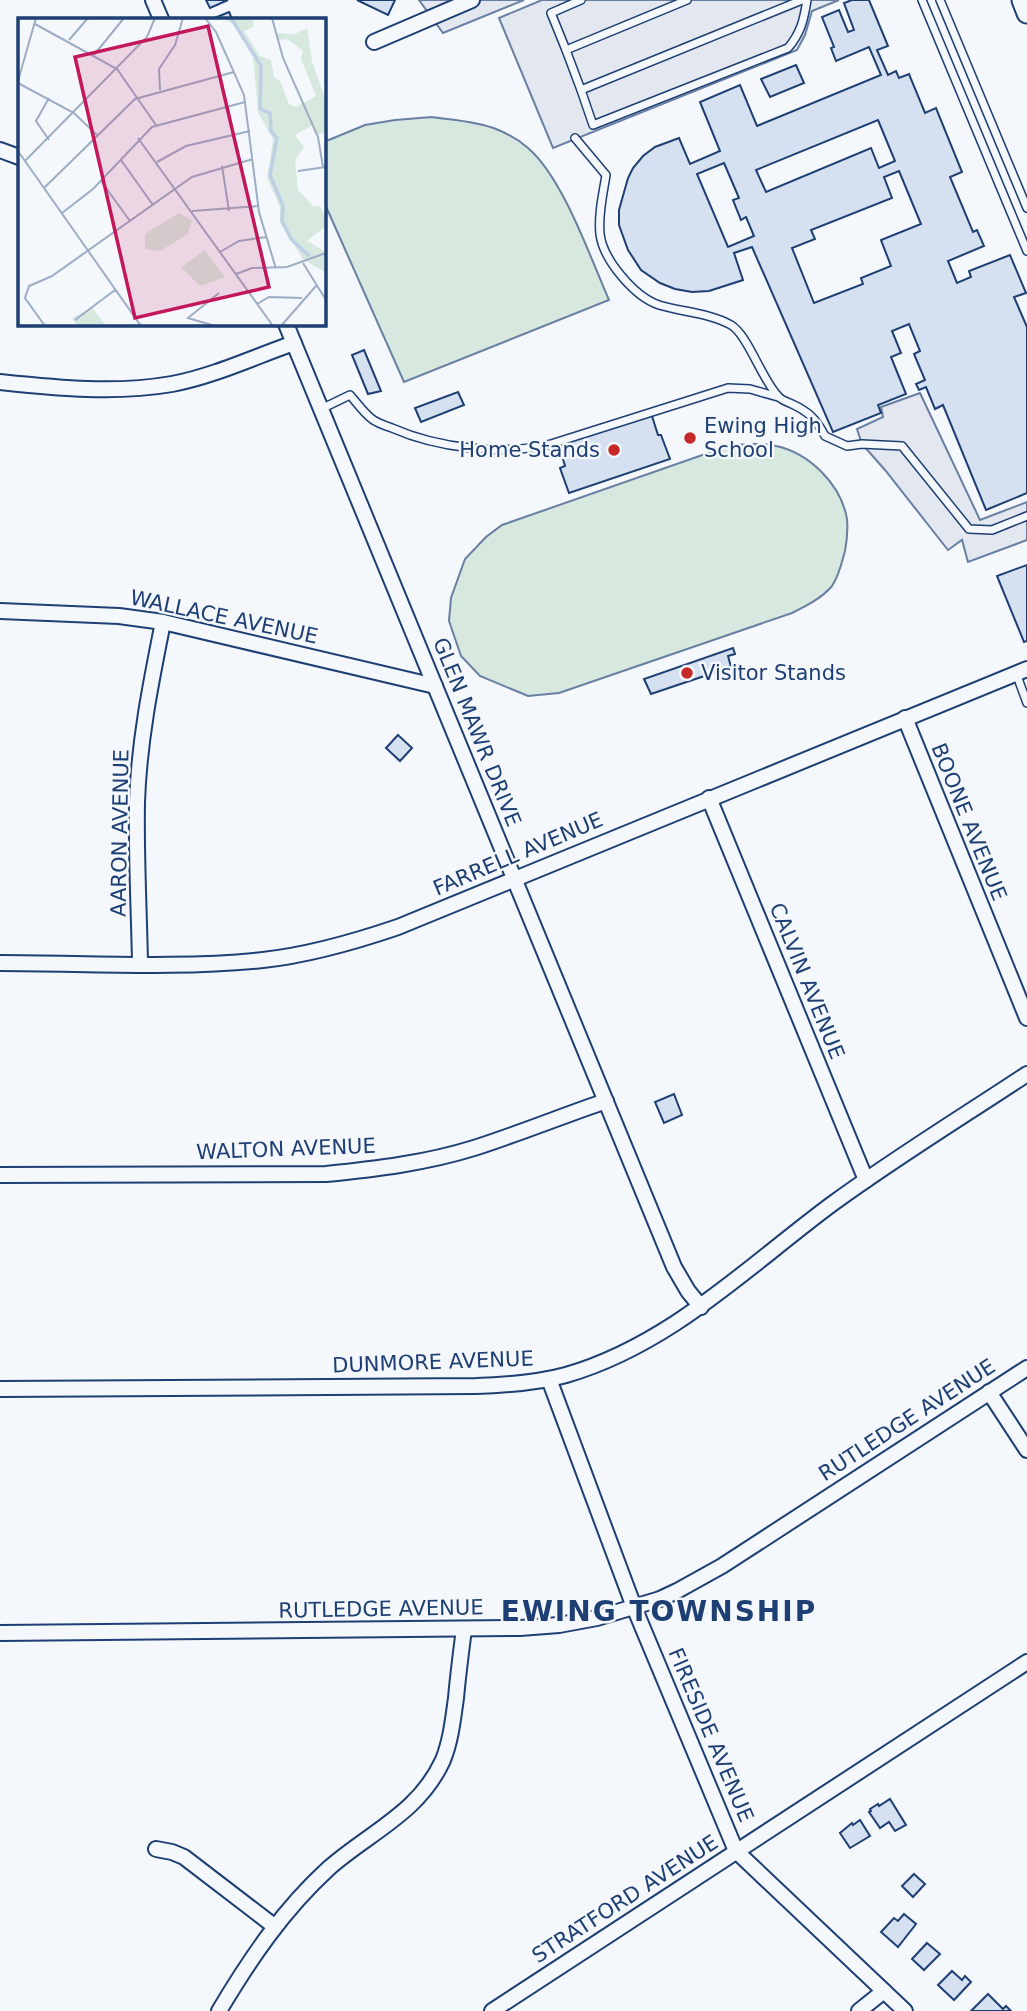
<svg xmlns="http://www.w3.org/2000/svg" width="1027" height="2011" viewBox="0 0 1027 2011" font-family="'DejaVu Sans',sans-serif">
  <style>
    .green { fill: #d7e8df; stroke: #687fa3; stroke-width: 2 }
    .parking { fill: #e3e8f0; stroke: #687fa3; stroke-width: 2 }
    .building { fill: #d5e0f0; stroke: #1d3f73; stroke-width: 2; fill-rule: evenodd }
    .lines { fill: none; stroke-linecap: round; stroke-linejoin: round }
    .lane-casing { stroke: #1d3f73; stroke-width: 10 }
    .street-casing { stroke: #1d3f73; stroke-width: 18 }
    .secondary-casing { stroke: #1d3f73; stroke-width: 23 }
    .lane { stroke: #f4f7fb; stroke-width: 7 }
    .street { stroke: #f4f7fb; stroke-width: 14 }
    .secondary { stroke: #f4f7fb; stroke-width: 19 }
    .poi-dot { fill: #c62828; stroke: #f4f7fb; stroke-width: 2.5 }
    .labels { text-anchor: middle; stroke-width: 5; stroke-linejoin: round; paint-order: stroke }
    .poi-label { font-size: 21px; fill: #1d3f73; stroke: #f4f7fb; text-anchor: start }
    .street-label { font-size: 21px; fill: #1d3f73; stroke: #f4f7fb }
    .district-label { font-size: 28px; font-weight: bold; letter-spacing: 2px; fill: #1d3f73; stroke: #f4f7fb }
    .inset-river { fill: none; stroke: #bed0e5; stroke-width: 3.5 }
    .inset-road { fill: none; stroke: #9eadc5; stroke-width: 2 }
    .view { fill: #c2185b; fill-opacity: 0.15; stroke: #c2185b; stroke-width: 3.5 }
    .inset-edge { fill: none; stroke: #1d3f73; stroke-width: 3.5 }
  </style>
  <rect width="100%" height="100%" fill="#f4f7fb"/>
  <g class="green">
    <path d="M432,117C452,120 476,121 496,129C506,133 520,141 528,148C563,178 590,257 609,300L404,382L324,202V142L365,125L395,120Z"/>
    <path d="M754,444C761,444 769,444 776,446C809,453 841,484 847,519C848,530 847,540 845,551C842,562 839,576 832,586C822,598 806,606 792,613L559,693L528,696L480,676L461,656L449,621L451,598L465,559L486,537L502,525L731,445Z"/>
  </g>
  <g class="parking">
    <polygon points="419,0 524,0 443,33"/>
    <polygon points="542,0 839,0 812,11 805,35 797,50 553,148 499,18"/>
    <polygon points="920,393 980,520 1027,502 1027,540 968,562 962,540 948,550 885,470 862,444 857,429 883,417 881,407"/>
  </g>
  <g class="building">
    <polygon points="206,0 228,0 210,8"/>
    <polygon points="357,0 395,0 388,15"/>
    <path d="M852,0H869L888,46L877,50L888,75L896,71L899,78L909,74L925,113L936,108L962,172L950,177L973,232L977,230L984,246L948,261L957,283L971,277L969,271L1010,255L1026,293L1014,297L1027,327V493L986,510L943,405L935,409L926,387L919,390L916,384L925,380L914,354L920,351L909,324L892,331L901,353L891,357L906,394L878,405L881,413L833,432L752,247L734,253L743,280L709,291L692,292L675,289L660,283L641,270L628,250L619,225V210L628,178L633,168L643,156L655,147L679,138L690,164L720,151L700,102L740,85L757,126L881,75L869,47L836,61L831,48L834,47L822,17L839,10L848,32L854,30L844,3ZM878,120L895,161L879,168L871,148L766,192L756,170ZM724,163L739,198L733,200L741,220L746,217L754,236L728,247L697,174ZM899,171L921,224L881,240L891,266L861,278L863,284L814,303L792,248L815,239L811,230L892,198L884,177Z"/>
    <polygon points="229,12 232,19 212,19"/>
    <polygon points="796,65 804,83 770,97 761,79"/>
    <polygon points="364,350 381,391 368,394 352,355"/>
    <polygon points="458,392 464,405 421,422 415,408"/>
    <polygon points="651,413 658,435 661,435 670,459 569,493 560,468 565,466 558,442"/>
    <polygon points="1027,565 1027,641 1024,642 997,576"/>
    <polygon points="733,648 735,654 728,656 731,667 651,694 644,679"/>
    <polygon points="398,735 412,748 400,761 386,748"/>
    <polygon points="674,1094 682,1115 664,1123 655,1102"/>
    <polygon points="890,1799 906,1825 895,1831 889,1822 880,1828 869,1812 871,1811 870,1809 878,1804 879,1806"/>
    <polygon points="860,1820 870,1836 850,1848 840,1833 852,1823 853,1825"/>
    <polygon points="914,1874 925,1884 913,1897 902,1886"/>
    <polygon points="904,1914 916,1924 898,1947 881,1932 894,1918 898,1921"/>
    <polygon points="927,1943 940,1954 924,1970 912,1959"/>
    <polygon points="952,1971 962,1980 965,1976 971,1982 954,2000 938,1985"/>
    <polygon points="988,1994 1003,2009 1006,2006 1011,2011 971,2011"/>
  </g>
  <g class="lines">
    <g class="lane-casing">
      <g id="lane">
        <path d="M802,0L581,90L593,125L788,48C801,33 804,19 807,0"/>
        <polyline points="922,0 1027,251"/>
        <polyline points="940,0 1027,208"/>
        <polyline points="566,50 551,13 581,0"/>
        <polyline points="581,90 566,50 687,0"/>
        <path d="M575,138L606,175C603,194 598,214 600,234C603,260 635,297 659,305C682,312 710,313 731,325C748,335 762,380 778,396C781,400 787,402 792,404C809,412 816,419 825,436L847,446L862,444L902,446L969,529L992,530L1027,516"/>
        <path d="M321,409L350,395C357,403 364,413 372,419C377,423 386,426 392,428C437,448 503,456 551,444L728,388L750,389L778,397"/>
        <polyline points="1016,673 1027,703"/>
      </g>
    </g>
    <g class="street-casing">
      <g id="street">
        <polyline points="153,0 161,19"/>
        <polyline points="374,42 472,0"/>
        <polyline points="0,150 19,157"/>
        <polyline points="286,324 674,1267 688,1291 701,1307"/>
        <path d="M0,382C58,388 114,394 172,384C214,376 254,357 294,343"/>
        <polyline points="0,611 119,616 163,622 435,686"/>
        <polyline points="905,718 1027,1018"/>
        <polyline points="709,798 866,1180"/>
        <path d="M0,963C86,963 178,969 263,960C309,955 354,942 398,927L1027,669"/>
        <path d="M140,963C139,910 136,856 137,802C139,741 151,682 163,622"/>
        <path d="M0,1175L326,1174C376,1169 426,1163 474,1148C518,1134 562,1116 606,1101"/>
        <polyline points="549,1379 634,1607 736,1851 905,2011"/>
        <path d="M0,1389L476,1386C507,1385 537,1383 566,1375C670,1345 747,1267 832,1204C895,1158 962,1117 1027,1074"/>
        <polyline points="989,1392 1027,1450"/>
        <polyline points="0,1633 520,1628 559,1625 597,1618 660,1599 677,1591 722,1566 1027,1368"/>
        <polyline points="156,1849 172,1852 184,1857 274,1926"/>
        <path d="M219,2011C250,1959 283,1910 329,1868C370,1832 419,1813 443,1760C451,1740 453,1719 456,1698C458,1675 461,1652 464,1629"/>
        <polyline points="492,2011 1027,1662"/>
        <polyline points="859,2011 884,1991"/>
      </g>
    </g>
    <g class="secondary-casing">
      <polyline id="secondary" points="1022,0 1027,13"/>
    </g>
    <use href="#lane" class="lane"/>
    <use href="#street" class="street"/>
    <use href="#secondary" class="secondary"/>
  </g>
  <g class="poi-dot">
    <circle cx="690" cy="438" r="7"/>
    <circle cx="614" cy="450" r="7"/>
    <circle cx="687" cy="673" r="7"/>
  </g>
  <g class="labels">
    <g class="poi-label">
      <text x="704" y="433">Ewing High<tspan x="704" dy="24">School</tspan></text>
      <text x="600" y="457" text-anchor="end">Home Stands</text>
      <text x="701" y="680">Visitor Stands</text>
    </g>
    <g class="street-label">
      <text transform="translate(224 617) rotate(12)" y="7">WALLACE AVENUE</text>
      <text transform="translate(477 732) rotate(68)" y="7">GLEN MAWR DRIVE</text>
      <text transform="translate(969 822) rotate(68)" y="7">BOONE AVENUE</text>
      <text transform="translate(120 833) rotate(-89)" y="7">AARON AVENUE</text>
      <text transform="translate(518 854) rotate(-23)" y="7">FARRELL AVENUE</text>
      <text transform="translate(807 981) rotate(68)" y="7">CALVIN AVENUE</text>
      <text transform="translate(286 1149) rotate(-2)" y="7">WALTON AVENUE</text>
      <text transform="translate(433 1362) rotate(-2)" y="7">DUNMORE AVENUE</text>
      <text transform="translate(907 1420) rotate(-33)" y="7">RUTLEDGE AVENUE</text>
      <text transform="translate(381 1609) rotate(-1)" y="7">RUTLEDGE AVENUE</text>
      <text transform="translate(711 1735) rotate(67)" y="7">FIRESIDE AVENUE</text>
      <text transform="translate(625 1899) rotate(-33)" y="7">STRATFORD AVENUE</text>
    </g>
    <g class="district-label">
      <text x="659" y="1621">EWING TOWNSHIP</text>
    </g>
  </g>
  <g transform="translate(18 18)">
    <rect width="308" height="308" fill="#f4f7fb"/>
    <path d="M205,0H235V9L226,13L242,38L253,42L256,59L262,63L271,86L278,89L298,78L283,41L285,33L269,21L260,22L258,15L277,16L289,10L294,43L308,84V115L299,116L295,107L277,117L286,129L277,142L280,172L295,188H302L308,201V208L289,223L308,234V255L285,241L262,204V189L249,160L255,122L240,94L235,38L215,6ZM161,195L174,202L170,216L142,233L127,231V216ZM187,232L207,259L182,268L163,249ZM74,289L87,306L99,308H59L54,300Z" fill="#d7e8df"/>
    <path class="inset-river" d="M213,0L243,48L242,91L252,95L253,113L259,120L252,157L265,188L264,203L273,221L291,238"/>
    <path class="inset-road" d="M187,0L198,14L226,77L241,194L258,251M254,0L265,40L300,119L305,149M17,6L99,51L138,107M51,22L70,0M76,37L106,0M0,63L18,0M0,65L56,95L80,118M142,72L141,51L157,27L165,0M120,120L255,308M31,122L18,103L31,80M0,133L123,308M103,142L135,187M7,143L129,19L137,0M139,144L168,128L232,113M204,148L211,193M280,153L308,149M83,163L112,203M26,170L117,81L216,54M174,193L240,188M44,195L75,171L134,109L227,84M202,234L221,223L249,219M285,245L308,282M218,256L234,250L269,249L308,235M239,286L251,279L284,280M57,302L97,272M27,308L7,280L11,268L34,258L174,159L235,141M197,308L170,300L201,275M263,308L298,268"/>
    <path class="view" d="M190,8L251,269L117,300L57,39Z"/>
    <rect width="308" height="308" class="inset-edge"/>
  </g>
</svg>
